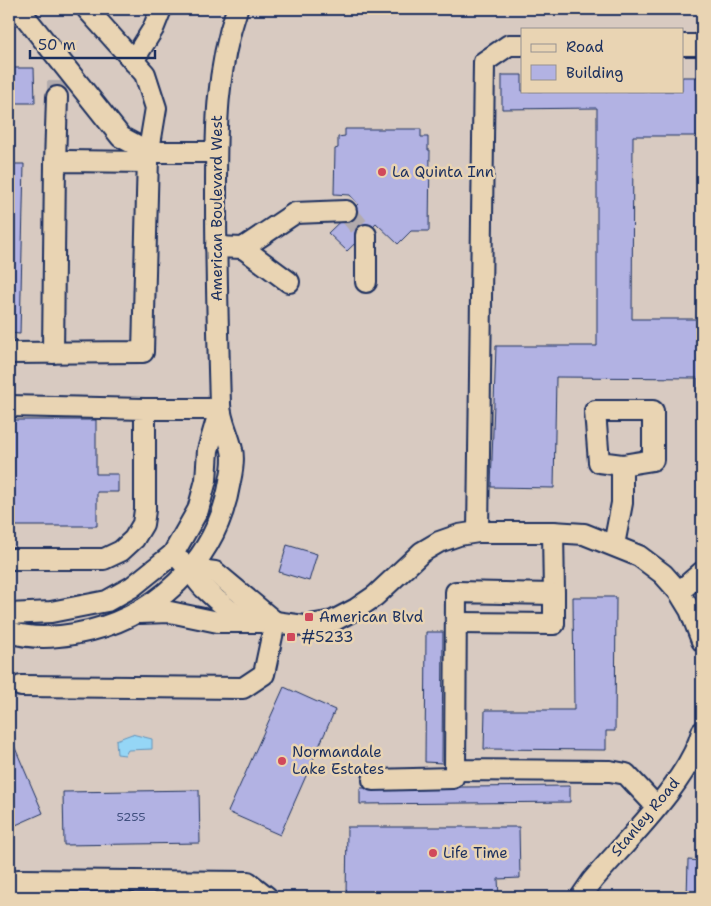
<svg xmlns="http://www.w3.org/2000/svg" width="711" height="906" viewBox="0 0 711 906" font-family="'Shantell Sans',sans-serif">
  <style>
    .water { fill: #95d6f6; stroke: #6493b9 }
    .building { fill: #b2b2e3; stroke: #1b2f5e }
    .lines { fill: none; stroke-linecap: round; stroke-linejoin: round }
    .minor-tunnel { stroke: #b2abad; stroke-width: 20; stroke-dasharray: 20 10; stroke-linecap: butt }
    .minor-casing { stroke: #1b2f5e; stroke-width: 24 }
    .minor { stroke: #e9d4b3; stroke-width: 20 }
    .poi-dot { fill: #d1495b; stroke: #e9d4b3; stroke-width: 2 }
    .labels { text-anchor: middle; stroke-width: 5; stroke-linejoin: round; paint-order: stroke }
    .number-label { font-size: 12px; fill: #41507f }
    .poi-label { font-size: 15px; fill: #1b2f5e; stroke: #e9d4b3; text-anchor: start }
    .street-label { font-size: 15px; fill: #1b2f5e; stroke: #e9d4b3 }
  </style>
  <rect width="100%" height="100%" fill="#d8cac1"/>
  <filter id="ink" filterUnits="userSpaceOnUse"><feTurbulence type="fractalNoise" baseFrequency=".02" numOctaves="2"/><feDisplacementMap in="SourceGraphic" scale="10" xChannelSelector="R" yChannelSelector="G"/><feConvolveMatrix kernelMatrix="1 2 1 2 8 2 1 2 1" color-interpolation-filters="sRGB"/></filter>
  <g filter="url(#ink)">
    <polygon class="water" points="132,734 152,739 152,749 128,750 125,755 117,754 116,740"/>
    <g class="building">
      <polygon points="9,68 34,68 35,103 9,103"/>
      <polygon points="502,75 522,75 522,91 682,91 682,77 702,77 702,136 633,136 632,319 702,319 702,488 698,488 697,378 556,377 554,488 491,487 496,346 597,346 597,108 502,109"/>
      <polygon points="345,129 421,129 421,137 428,137 428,150 430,150 429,231 411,231 398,244 376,223 347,251 328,233 358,204 350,195 334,194 335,149 338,148 338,137 345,136"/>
      <polygon points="9,164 24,164 20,334 9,333"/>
      <polygon points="9,420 96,420 96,474 118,474 118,492 97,492 97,526 9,526"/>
      <polygon points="287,545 317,554 309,581 279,572"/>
      <polygon points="573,597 616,597 615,731 606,731 606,750 484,749 485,710 574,710"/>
      <polygon points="426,632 443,632 442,763 425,762"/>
      <polygon points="284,687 335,710 280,835 228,812"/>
      <polygon points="9,734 43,813 9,828"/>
      <polygon points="570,786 570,802 360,804 360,788"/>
      <polygon points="199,790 200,843 64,845 63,792"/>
      <polygon points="347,827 519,827 520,878 498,879 499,897 346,897"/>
      <polygon points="688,860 702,861 702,897 687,897"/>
      <polygon points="192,888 192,897 20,897 20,889"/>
    </g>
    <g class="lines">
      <g class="minor-tunnel">
        <polyline points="57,97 57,81"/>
        <polyline points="346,211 366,235"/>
      </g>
      <g class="minor-casing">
        <g id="minor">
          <polyline points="19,9 121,137 149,152 216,152"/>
          <polyline points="682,45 702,45"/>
          <polyline points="133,61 153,29 161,9"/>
          <polyline points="55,163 57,97"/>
          <polyline points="216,247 243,248 295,213 346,211"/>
          <polyline points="243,248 289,282"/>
          <polyline points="366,282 366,235"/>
          <polyline points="9,353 143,352 148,156 156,108 145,74 87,9"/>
          <polyline points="53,353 55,163 63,161 148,162"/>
          <polyline points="9,406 145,409 145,510 143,524 134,539 121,551 104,559 9,559"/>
          <polyline points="145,409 220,409"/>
          <polyline points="478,532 484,62 509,45 522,45"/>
          <polyline points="553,532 554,594 456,592 455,770 610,771 626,774 656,806"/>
          <polyline points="614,545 622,503 622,465 653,460 653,411 595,411 599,462 622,465"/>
          <path d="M182,562C192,570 196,581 205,589C218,602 235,615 251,622"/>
          <polyline points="191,569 215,572 275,622"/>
          <polyline points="679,592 702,572"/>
          <polyline points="139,613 170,612 218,622 275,622 304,626 333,621 356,609 375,596 422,552 439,542 459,535 478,532 553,532 584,534 639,556 663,574 679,592 690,610 702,641"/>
          <polyline points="9,614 51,612 107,601 132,587 173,554 198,510 206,480 208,450 220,409"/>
          <polyline points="456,623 554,624 554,594"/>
          <path d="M9,632C31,639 52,638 74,634C154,620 217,562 230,481C232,472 234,458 232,450C229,435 220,420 220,404C218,337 216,269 216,202C216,134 215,74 237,9"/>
          <polyline points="21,686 243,688 264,674 275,622"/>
          <polyline points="373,780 453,778 455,770"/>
          <polyline points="17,897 18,880 248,882 267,897"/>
          <path d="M581,897L592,881C625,842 689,781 702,732"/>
        </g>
      </g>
      <use href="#minor" class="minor"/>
    </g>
  </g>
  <g class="poi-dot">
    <circle cx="382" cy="172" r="5"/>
    <rect x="304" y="612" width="10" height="10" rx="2.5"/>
    <rect x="286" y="632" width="10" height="10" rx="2.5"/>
    <circle cx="282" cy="761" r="5"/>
    <circle cx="433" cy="853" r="5"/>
  </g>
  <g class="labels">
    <g class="number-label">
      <text x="131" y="821">5255</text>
    </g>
    <g class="poi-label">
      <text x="392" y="177">La Quinta Inn</text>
      <text x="319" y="622">American Blvd</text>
      <text x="301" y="642">#5233</text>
      <text x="292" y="757">Normandale<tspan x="292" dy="17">Lake Estates</tspan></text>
      <text x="443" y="858">Life Time</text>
    </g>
    <g class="street-label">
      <text transform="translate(217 208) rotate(-90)" y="5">American Boulevard West</text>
      <text transform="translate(645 817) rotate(-50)" y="5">Stanley Road</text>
    </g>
  </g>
  <rect width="711" height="906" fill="none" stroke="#e9d4b3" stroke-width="30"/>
  <rect x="15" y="15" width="681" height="876" fill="none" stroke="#1b2f5e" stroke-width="2" filter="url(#ink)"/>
  <rect x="521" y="28" width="162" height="65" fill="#e9d4b3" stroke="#979291"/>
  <rect x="531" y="44" width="25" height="8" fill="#e9d4b3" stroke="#979291"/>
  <text x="566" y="52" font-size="15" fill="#1b2f5e">Road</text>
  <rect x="531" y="65" width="25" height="15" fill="#b2b2e3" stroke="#979291"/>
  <text x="566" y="78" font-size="15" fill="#1b2f5e">Building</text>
  <path d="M30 50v8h125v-8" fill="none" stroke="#1b2f5e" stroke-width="2.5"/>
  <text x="38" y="50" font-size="15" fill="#1b2f5e" stroke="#e9d4b3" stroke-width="4" paint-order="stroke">50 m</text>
</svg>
